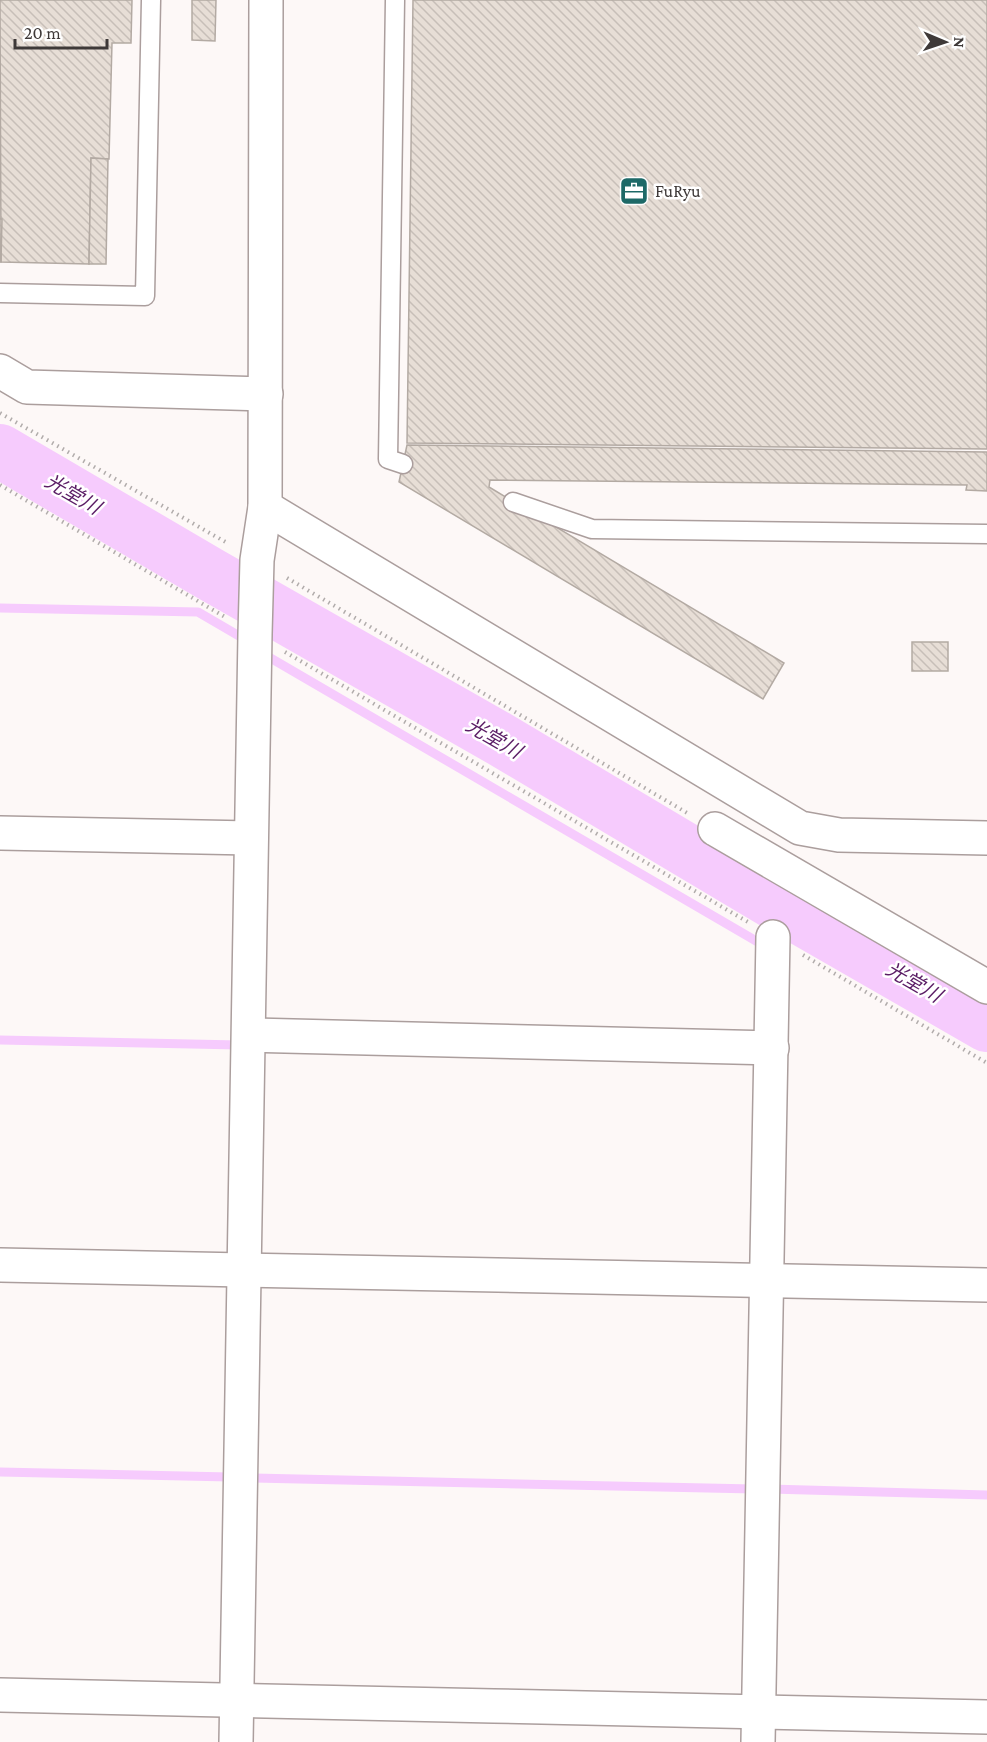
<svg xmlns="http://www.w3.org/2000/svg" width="987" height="1742" viewBox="0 0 987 1742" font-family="'Crimson Pro','Noto Sans JP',serif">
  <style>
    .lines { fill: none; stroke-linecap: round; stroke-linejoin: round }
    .stream { stroke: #f6cbfd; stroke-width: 9 }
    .river { stroke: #f6cbfd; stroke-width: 54 }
    .building { fill: url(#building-back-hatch); stroke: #b3aaa3; stroke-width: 1.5 }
    .service-casing { stroke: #ab9e9d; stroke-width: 21 }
    .minor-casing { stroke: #ab9e9d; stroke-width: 36 }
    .path { stroke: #b1acab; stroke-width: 4; stroke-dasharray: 1.5 4.5; stroke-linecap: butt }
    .service { stroke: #fff; stroke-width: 18 }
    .minor { stroke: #fff; stroke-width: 33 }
    .labels { text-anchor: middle; stroke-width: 5; stroke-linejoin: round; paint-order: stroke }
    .poi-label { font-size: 18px; fill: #3e3938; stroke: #fff; text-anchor: start }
    .water-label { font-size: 20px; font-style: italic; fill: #5a1c65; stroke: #fff }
  </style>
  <defs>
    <pattern id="building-back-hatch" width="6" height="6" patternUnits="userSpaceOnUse" patternTransform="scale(1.5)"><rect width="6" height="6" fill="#e7ded6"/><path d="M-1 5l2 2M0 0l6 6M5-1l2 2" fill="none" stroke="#c7bfb8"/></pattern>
  </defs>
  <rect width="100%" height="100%" fill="#fdf8f7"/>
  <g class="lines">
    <g class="stream">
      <polyline points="0,608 198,612 246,640"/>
      <polyline points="267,656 763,945"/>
      <polyline points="0,1040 239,1045"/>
      <polyline points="0,1472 230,1477"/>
      <polyline points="249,1478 754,1489"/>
      <polyline points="770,1489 987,1495"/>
    </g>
    <polyline class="river" points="0,451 210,574 498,738 787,910 987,1025"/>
  </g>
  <g class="building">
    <polygon points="0,0 132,0 131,43 112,43 109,159 91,158 89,264 1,262"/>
    <polygon points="192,0 216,0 215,41 192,40"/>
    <polygon points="413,0 987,0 987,449 407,443"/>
    <polygon points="91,158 108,159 106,264 89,264"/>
    <polygon points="0,219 2,219 1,262 0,262"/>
    <polygon points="407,445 987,452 987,491 966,490 967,485 490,480 489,487 784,663 763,699 399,482"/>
    <rect x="912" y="642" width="36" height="29"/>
  </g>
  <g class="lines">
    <g class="service-casing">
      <g id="service">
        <polyline points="395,0 388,459 403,464"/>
        <polyline points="0,293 145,296 151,0"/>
        <polyline points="513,502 592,529 987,534"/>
      </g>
    </g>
    <g class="minor-casing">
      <g id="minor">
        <polyline points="0,371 27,387 266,394"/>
        <polyline points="265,507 800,828 839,835 987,838"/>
        <polyline points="715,829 987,987"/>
        <polyline points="0,833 251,838"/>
        <polyline points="249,1035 772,1048"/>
        <polyline points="0,1265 987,1285"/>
        <path d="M0,1695C329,1705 658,1707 987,1717"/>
        <polyline points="236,1742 255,634 257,560 265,507 266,0"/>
        <polyline points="758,1742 773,937"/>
      </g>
    </g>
    <g class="path">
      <polyline points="0,413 229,544"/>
      <polyline points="0,485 225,617"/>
      <polyline points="287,578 689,814"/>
      <polyline points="285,652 748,922"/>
      <polyline points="803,955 987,1063"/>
    </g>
    <use href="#service" class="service"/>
    <use href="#minor" class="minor"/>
  </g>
  <defs>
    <g id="office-square" transform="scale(1.5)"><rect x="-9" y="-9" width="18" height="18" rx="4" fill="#1d6967" stroke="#fff"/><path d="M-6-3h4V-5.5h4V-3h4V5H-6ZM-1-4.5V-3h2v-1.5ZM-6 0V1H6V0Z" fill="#fff"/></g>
  </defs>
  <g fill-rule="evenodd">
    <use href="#office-square" x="634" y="191"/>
  </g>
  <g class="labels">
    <g class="poi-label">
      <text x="655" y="197">FuRyu</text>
    </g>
    <g class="water-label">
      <text transform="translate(73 494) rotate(30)" y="7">光堂川</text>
      <text transform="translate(494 738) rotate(30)" y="7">光堂川</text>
      <text transform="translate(914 982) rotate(30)" y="7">光堂川</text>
    </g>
  </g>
  <g transform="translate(945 42) rotate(92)" stroke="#ffffff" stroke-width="4.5" paint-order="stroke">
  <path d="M0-4.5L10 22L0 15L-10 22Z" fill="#3e3938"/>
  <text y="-9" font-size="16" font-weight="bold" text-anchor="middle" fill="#3e3938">N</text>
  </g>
  <path d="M15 39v9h92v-9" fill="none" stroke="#3e3938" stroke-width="3"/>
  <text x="24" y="39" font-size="18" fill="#3e3938" stroke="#ffffff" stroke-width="4.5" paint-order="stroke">20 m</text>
</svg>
